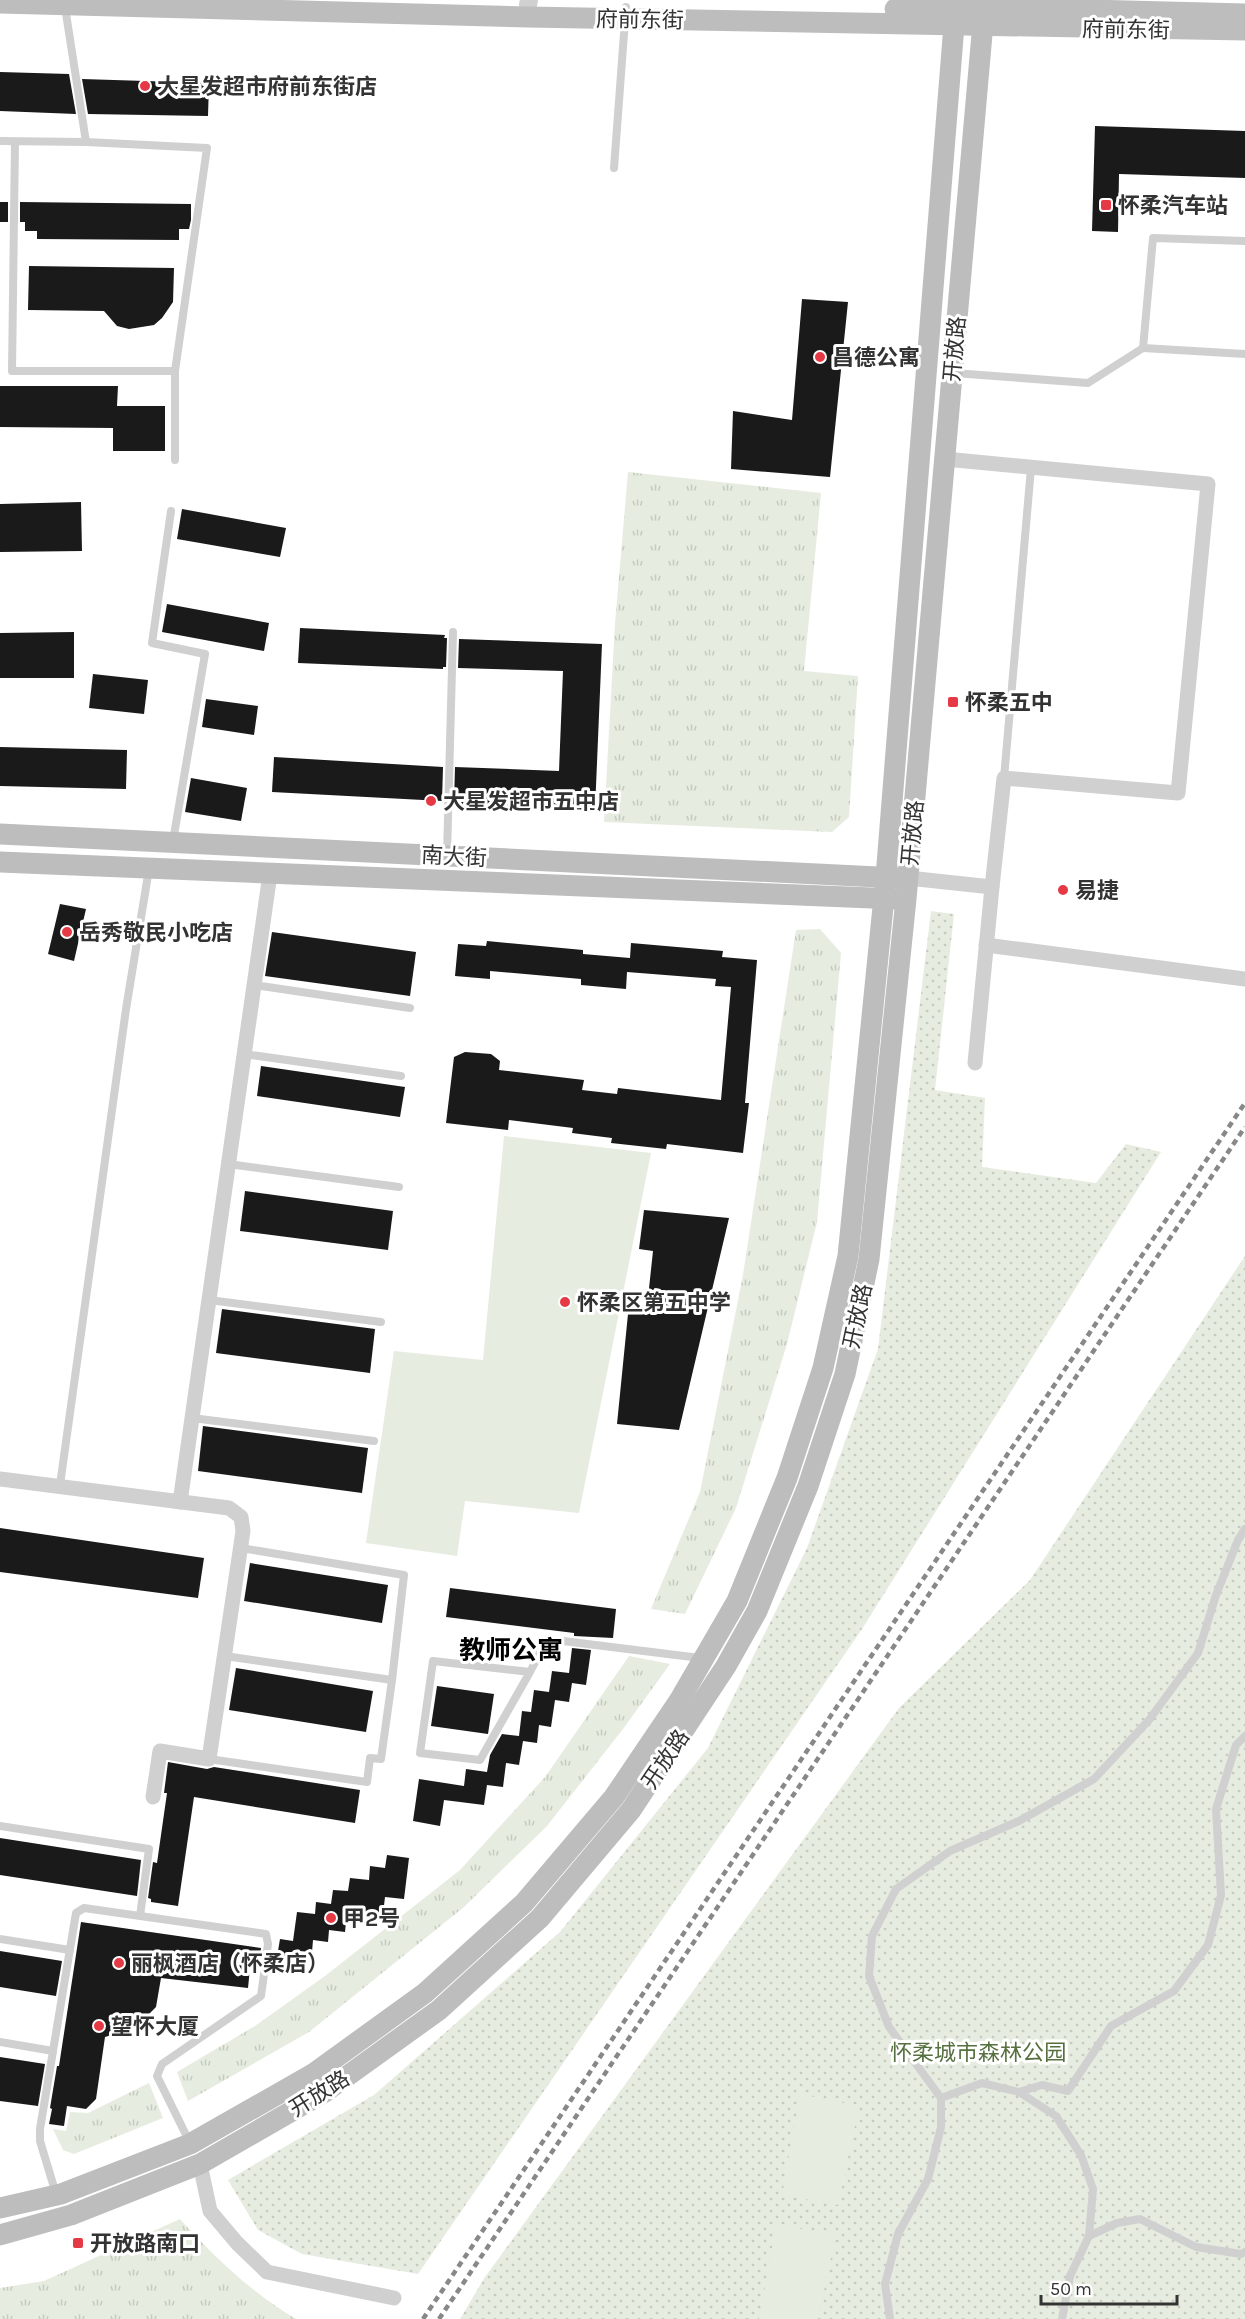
<svg xmlns="http://www.w3.org/2000/svg" width="1245" height="2319" viewBox="0 0 1245 2319" font-family="Karla,'Noto Sans SC',sans-serif">
  <style>
    .grass { fill: url(#grass-tufts) }
    .park { fill: url(#park-dots) }
    .pitch { fill: #e6ecdf }
    .building { fill: #1a1a1a }
    .lines { fill: none; stroke-linecap: round; stroke-linejoin: round }
    .service { stroke: #d0d0d0; stroke-width: 8 }
    .minor { stroke: #d0d0d0; stroke-width: 15 }
    .tertiary { stroke: #d0d0d0; stroke-width: 18 }
    .secondary { stroke: #bdbdbd; stroke-width: 21 }
    .rail { stroke: #888; stroke-width: 4.5; stroke-dasharray: 6 4.5; stroke-linecap: butt }
    .poi-dot { fill: #e63946; stroke: #fff; stroke-width: 2 }
    .labels { text-anchor: middle; stroke-width: 6; stroke-linejoin: round; paint-order: stroke }
    .street-label { font-size: 22px; fill: #333; stroke: #fff }
    .poi-label { font-size: 22px; font-weight: bold; fill: #333; stroke: #fff; text-anchor: start }
    .park-label { font-size: 22px; fill: #56703f; stroke: #fff }
    .quarter-label { font-size: 26px; font-weight: bold; fill: #000; stroke: #fff }
  </style>
  <defs>
    <pattern id="grass-tufts" width="24" height="20" patternUnits="userSpaceOnUse" patternTransform="scale(1.5)"><rect width="24" height="20" fill="#e6ecdf"/><path d="M3 7l-1-3M5 7V3M7 7l1-3M15 17l-1-3M17 17v-4M19 17l1-3" fill="none" stroke="#c6cbc0"/></pattern>
    <pattern id="park-dots" width="8" height="8" patternUnits="userSpaceOnUse" patternTransform="scale(1.5)"><rect width="8" height="8" fill="#e6ecdf"/><path d="M2 2h.1M6 6h.1" fill="none" stroke="#c6cbc0" stroke-width="1.8" stroke-linecap="round"/></pattern>
  </defs>
  <rect width="100%" height="100%" fill="#fff"/>
  <g class="grass">
    <polygon points="628,472 821,493 804,671 858,676 849,817 832,832 604,822 615,624"/>
    <polygon points="820,929 841,953 817,1222 787,1344 736,1508 685,1614 651,1609 700,1492 743,1275 796,930"/>
    <polygon points="629,1656 670,1664 623,1729 547,1826 464,1907 309,2032 188,2101 177,2072 255,2026 325,1976 460,1870 545,1777"/>
    <polygon points="149,2083 163,2118 74,2154 63,2150 53,2129 66,2131 70,2112 88,2113"/>
    <path d="M180,2219C215,2258 251,2292 296,2319H0V2288L44,2281Z"/>
  </g>
  <g class="park">
    <polygon points="931,911 954,914 935,1090 985,1098 982,1167 1096,1183 1126,1144 1161,1152 862,1629 418,2274 302,2254 258,2230 228,2180 374,2095 560,1932 708,1748 807,1548 878,1349"/>
    <polygon points="1245,1256 1245,2319 460,2319 485,2277 899,1708 1030,1580"/>
  </g>
  <g class="pitch">
    <polygon points="504,1136 651,1153 579,1513 465,1501 457,1556 366,1543 394,1351 483,1360"/>
    <polygon points="800,2094 859,2106 838,2205 782,2195"/>
    <polygon points="776,2225 836,2234 818,2319 759,2319"/>
  </g>
  <g class="building">
    <polygon points="0,72 69,74 76,114 0,111"/>
    <polygon points="82,79 209,83 208,116 88,114"/>
    <polygon points="1095,126 1245,131 1245,178 1119,174 1118,232 1092,231"/>
    <rect x="0" y="202" width="8" height="20"/>
    <polygon points="20,202 191,204 191,220 189,229 179,229 179,240 37,239 37,231 25,231 25,222 20,222"/>
    <polygon points="29,266 174,268 173,302 162,318 154,325 129,329 117,326 104,311 28,310"/>
    <polygon points="802,299 848,302 830,477 731,469 733,411 792,420"/>
    <polygon points="0,386 118,386 117,406 165,406 165,451 113,451 113,428 0,427"/>
    <polygon points="81,502 82,551 0,552 0,504"/>
    <polygon points="182,509 286,528 280,557 177,539"/>
    <polygon points="167,604 269,623 264,651 162,632"/>
    <polygon points="300,628 445,635 444,638 447,638 446,667 443,667 443,669 298,663"/>
    <polygon points="74,632 74,678 0,678 0,633"/>
    <polygon points="459,639 602,644 595,810 458,805 458,802 454,802 455,767 559,771 563,671 458,668"/>
    <polygon points="93,674 148,680 144,714 89,708"/>
    <polygon points="206,699 258,706 254,735 202,727"/>
    <polygon points="0,747 127,750 126,789 0,786"/>
    <polygon points="274,757 443,767 442,801 272,792"/>
    <polygon points="191,778 247,788 241,821 185,812"/>
    <polygon points="60,904 86,909 74,961 48,954"/>
    <polygon points="272,932 416,952 410,996 265,976"/>
    <polygon points="487,941 583,950 583,954 630,958 631,943 723,951 722,957 757,960 745,1103 749,1103 743,1153 667,1144 666,1149 611,1143 612,1138 572,1133 573,1128 509,1120 508,1130 446,1123 454,1057 465,1052 491,1054 500,1061 499,1070 584,1080 582,1090 617,1094 618,1088 721,1100 731,987 715,986 716,979 627,972 626,989 581,985 581,979 490,971 490,979 455,976 458,944 486,946"/>
    <polygon points="261,1066 405,1087 400,1117 257,1096"/>
    <polygon points="245,1191 393,1211 388,1250 240,1231"/>
    <polygon points="644,1210 729,1218 679,1430 617,1424 629,1304 647,1307 653,1251 639,1249"/>
    <polygon points="222,1309 375,1329 370,1373 216,1353"/>
    <polygon points="203,1426 368,1448 362,1493 198,1471"/>
    <polygon points="0,1528 204,1558 198,1598 0,1572"/>
    <polygon points="250,1563 388,1585 382,1623 244,1601"/>
    <polygon points="450,1588 616,1609 613,1638 574,1636 574,1633 446,1617"/>
    <polygon points="572,1648 591,1650 586,1685 572,1683 569,1702 555,1700 551,1727 539,1725 537,1743 523,1741 519,1765 506,1763 503,1787 487,1785 484,1805 444,1800 440,1826 413,1821 419,1779 464,1786 466,1769 487,1772 490,1755 502,1734 519,1736 522,1711 531,1712 534,1690 549,1692 552,1671 569,1673"/>
    <polygon points="236,1668 373,1691 366,1732 229,1710"/>
    <polygon points="437,1686 494,1694 488,1734 431,1726"/>
    <polygon points="168,1762 207,1769 214,1767 360,1790 355,1823 194,1797 178,1906 151,1902 151,1899 148,1898 153,1862 157,1863 167,1793 164,1793"/>
    <polygon points="0,1838 141,1860 137,1896 0,1875"/>
    <polygon points="387,1855 409,1858 404,1899 385,1897 383,1914 366,1912 364,1924 346,1922 345,1932 329,1930 328,1942 313,1940 312,1952 299,1951 296,1974 270,1971 273,1950 278,1951 280,1939 293,1941 297,1912 315,1914 316,1902 331,1904 333,1890 348,1891 350,1878 369,1880 370,1866 385,1868"/>
    <polygon points="81,1922 261,1948 259,1969 250,1968 248,1988 161,1978 156,2007 142,2021 125,2031 105,2037 96,2099 86,2109 67,2106 64,2126 49,2124 52,2109 50,2108 57,2066 59,2066"/>
    <polygon points="0,1951 62,1961 56,1996 0,1987"/>
    <polygon points="0,2057 45,2064 38,2106 0,2101"/>
  </g>
  <g class="lines">
    <g class="service">
      <polyline points="65,7 86,142"/>
      <polyline points="0,141 86,142 207,148 175,371 175,460"/>
      <polyline points="15,142 12,371 175,371"/>
      <polyline points="614,168 626,7"/>
      <polyline points="1245,241 1153,238 1143,348 1245,354"/>
      <polyline points="954,373 1088,383 1143,348"/>
      <polyline points="171,511 152,643 205,654 173,841"/>
      <polyline points="1004,778 1031,468"/>
      <polyline points="447,855 453,632"/>
      <polyline points="254,985 410,1008"/>
      <polyline points="244,1054 401,1076"/>
      <polyline points="228,1164 399,1187"/>
      <polyline points="209,1300 381,1322"/>
      <polyline points="192,1418 374,1441"/>
      <polyline points="60,1485 126,1009 149,869"/>
      <polyline points="241,1548 404,1575 392,1680"/>
      <polyline points="530,1672 480,1760 420,1753 433,1661 530,1672 547,1639 700,1658"/>
      <polyline points="209,1759 367,1782 370,1758 381,1759 392,1680 225,1656"/>
      <polyline points="0,1826 149,1849 140,1916"/>
      <polyline points="0,1939 70,1950"/>
      <polyline points="0,2042 53,2051"/>
      <polyline points="1019,2092 1042,2085 1068,2091 1111,2026 1174,1991 1208,1945 1221,1895 1216,1809 1236,1745 1245,1736"/>
      <polyline points="941,2098 982,2083 1019,2092 1056,2116 1081,2155 1093,2189 1089,2236 1070,2276 1062,2319"/>
      <polyline points="56,2194 40,2141 40,2129 76,1913 84,1908 266,1934 268,1944 261,1996 162,2064 157,2076 189,2141"/>
      <polyline points="1089,2236 1117,2223 1140,2219 1196,2247 1241,2254 1245,2252"/>
      <polyline points="890,2319 885,2284 898,2234 928,2179 941,2127 941,2098 889,2027 869,1976 872,1936 896,1889 950,1851 1019,1821 1094,1779 1149,1720 1198,1653 1216,1595 1238,1540 1245,1529"/>
    </g>
    <g class="minor">
      <polyline points="908,878 992,887 1004,778 1178,793 1208,484 945,459"/>
      <polyline points="986,945 1245,979"/>
      <polyline points="975,1063 992,887"/>
      <polyline points="0,1479 229,1508 241,1517 243,1531 209,1759 160,1751 153,1797"/>
      <polyline points="180,1502 270,874"/>
      <polyline points="200,2164 210,2211 237,2243 267,2272 394,2298"/>
    </g>
    <polyline class="tertiary" points="528,5 529,0"/>
    <g class="secondary">
      <polyline points="0,3 528,17 1245,30"/>
      <polyline points="895,9 1011,8 1245,14"/>
      <polyline points="0,834 898,878"/>
      <polyline points="0,862 896,899"/>
      <polyline points="0,2208 61,2194 190,2144 313,2074 425,1993 524,1903 614,1797 679,1701 737,1601 787,1478 823,1368 848,1256 886,877 956,0"/>
      <polyline points="0,2235 71,2215 200,2164 325,2092 439,2010 540,1918 631,1810 726,1666 757,1611 808,1486 845,1374 869,1259 906,899 985,0"/>
    </g>
    <g class="rail">
      <polyline points="423,2319 1245,1103"/>
      <polyline points="439,2319 1245,1127"/>
    </g>
  </g>
  <g class="poi-dot">
    <circle cx="145" cy="86" r="6"/>
    <rect x="1100" y="199" width="12" height="12" rx="3"/>
    <circle cx="820" cy="357" r="6"/>
    <rect x="947" y="696" width="12" height="12" rx="3"/>
    <circle cx="431" cy="801" r="6"/>
    <circle cx="1063" cy="890" r="6"/>
    <circle cx="67" cy="932" r="6"/>
    <circle cx="565" cy="1302" r="6"/>
    <circle cx="331" cy="1918" r="6"/>
    <circle cx="119" cy="1963" r="6"/>
    <circle cx="99" cy="2026" r="6"/>
    <rect x="72" y="2237" width="12" height="12" rx="3"/>
  </g>
  <g class="labels">
    <g class="street-label">
      <text transform="translate(640 19) rotate(1)" y="8">府前东街</text>
      <text transform="translate(1126 29) rotate(1)" y="8">府前东街</text>
      <text transform="translate(954 349) rotate(-85)" y="8">开放路</text>
      <text transform="translate(912 833) rotate(-85)" y="8">开放路</text>
      <text transform="translate(454 856) rotate(3)" y="8">南大街</text>
      <text transform="translate(857 1316) rotate(-78)" y="8">开放路</text>
      <text transform="translate(665 1759) rotate(-56)" y="8">开放路</text>
      <text transform="translate(319 2093) rotate(-32)" y="8">开放路</text>
    </g>
    <g class="poi-label">
      <text x="157" y="94">大星发超市府前东街店</text>
      <text x="1118" y="213">怀柔汽车站</text>
      <text x="832" y="365">昌德公寓</text>
      <text x="965" y="710">怀柔五中</text>
      <text x="443" y="809">大星发超市五中店</text>
      <text x="1075" y="898">易捷</text>
      <text x="79" y="940">岳秀敬民小吃店</text>
      <text x="577" y="1310">怀柔区第五中学</text>
      <text x="343" y="1926">甲2号</text>
      <text x="131" y="1971">丽枫酒店（怀柔店）</text>
      <text x="111" y="2034">望怀大厦</text>
      <text x="90" y="2251">开放路南口</text>
    </g>
    <g class="park-label">
      <text x="978" y="2060">怀柔城市森林公园</text>
    </g>
    <g class="quarter-label">
      <text x="511" y="1659">教师公寓</text>
    </g>
  </g>
  <path d="M1041 2295v9h136v-9" fill="none" stroke="#333333" stroke-width="3"/>
  <text x="1050" y="2295" font-size="18" fill="#333333" stroke="#ffffff" stroke-width="4.5" paint-order="stroke">50 m</text>
</svg>
